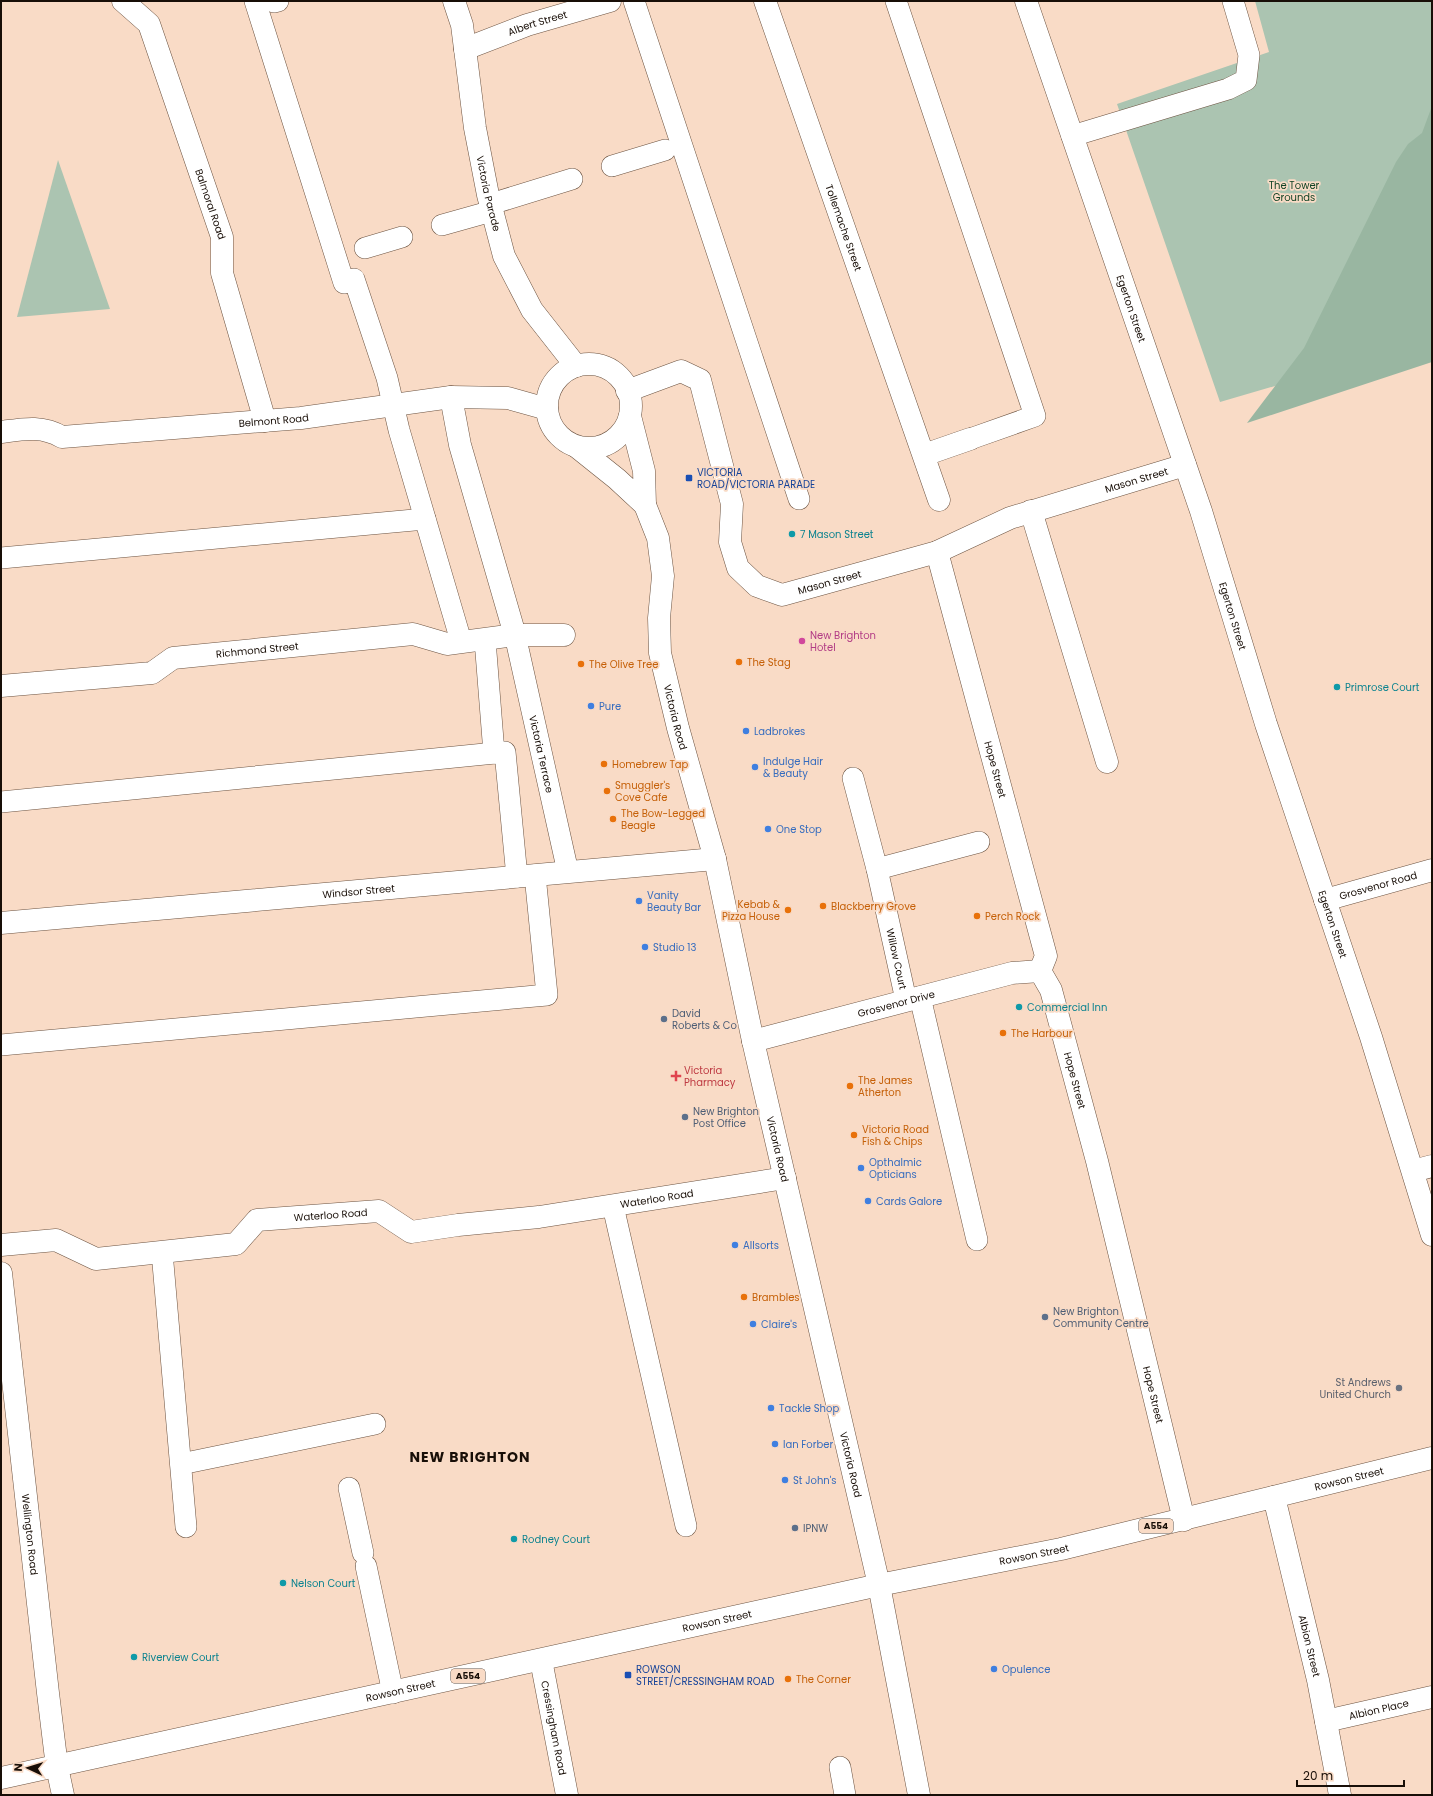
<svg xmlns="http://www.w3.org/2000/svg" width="1433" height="1796" viewBox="0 0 1433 1796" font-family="Poppins,sans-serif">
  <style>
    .green { fill: #abc4b1 }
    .forest { fill: #99b6a1 }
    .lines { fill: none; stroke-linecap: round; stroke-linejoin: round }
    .lane-casing { stroke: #6c5341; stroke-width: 22 }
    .street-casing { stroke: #6c5341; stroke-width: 23 }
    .secondary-casing { stroke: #6c5341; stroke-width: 23 }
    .primary-casing { stroke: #6c5341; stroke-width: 23 }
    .lane { stroke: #fff; stroke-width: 21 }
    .street { stroke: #fff; stroke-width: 22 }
    .secondary { stroke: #fff; stroke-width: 22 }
    .primary { stroke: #fff; stroke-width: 22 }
    .transit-dot { fill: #1a4fb4; stroke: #f9dbc6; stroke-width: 1.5 }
    .culture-dot { fill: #0f9aa8; stroke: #f9dbc6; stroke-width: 1.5 }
    .hotel-dot { fill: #d1479c; stroke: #f9dbc6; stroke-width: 1.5 }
    .food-dot { fill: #e8710a; stroke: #f9dbc6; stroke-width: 1.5 }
    .shop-dot { fill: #3f7fe0; stroke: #f9dbc6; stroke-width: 1.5 }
    .service-dot { fill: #5c6f8a; stroke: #f9dbc6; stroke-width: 1.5 }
    .health-dot { fill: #e0444e; stroke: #f9dbc6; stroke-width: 1.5 }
    .worship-dot { fill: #6b7280; stroke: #f9dbc6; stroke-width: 1.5 }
    .labels { text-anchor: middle; stroke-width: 3.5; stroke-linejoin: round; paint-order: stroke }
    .shield { fill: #f9dbc6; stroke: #5c4c40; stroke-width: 1 }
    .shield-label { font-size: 9px; font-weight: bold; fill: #180e07 }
    .street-label { font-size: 10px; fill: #180e07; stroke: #f9dbc6 }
    .park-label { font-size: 10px; fill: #114325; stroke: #f9dbc6 }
    .transit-label { font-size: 10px; fill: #164399; stroke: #f9dbc6; text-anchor: start }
    .culture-label { font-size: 10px; fill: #0d838f; stroke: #f9dbc6; text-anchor: start }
    .hotel-label { font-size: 10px; fill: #b23c85; stroke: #f9dbc6; text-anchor: start }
    .food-label { font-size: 10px; fill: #c56008; stroke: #f9dbc6; text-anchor: start }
    .shop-label { font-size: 10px; fill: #366cbe; stroke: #f9dbc6; text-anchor: start }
    .service-label { font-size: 10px; fill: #4e5e75; stroke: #f9dbc6; text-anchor: start }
    .health-label { font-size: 10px; fill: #be3a42; stroke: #f9dbc6; text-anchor: start }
    .worship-label { font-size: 10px; fill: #5b616d; stroke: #f9dbc6; text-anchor: end }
    .district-label { font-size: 14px; font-weight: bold; letter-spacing: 1px; fill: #180e07; stroke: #f9dbc6 }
  </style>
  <rect width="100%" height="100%" fill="#f9dbc6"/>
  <g class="green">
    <polygon points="1255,1 1432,1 1432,340 1220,402 1117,104 1269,52"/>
    <polygon points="58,160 110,309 17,317"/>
  </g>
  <polygon class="forest" points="1432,106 1432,362 1247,423 1304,348 1396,162 1408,144 1422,133"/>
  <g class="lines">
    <g class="lane-casing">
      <g id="lane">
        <polyline points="255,1 344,283 354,279 387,378 399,430 461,641"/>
        <polyline points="634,1 799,499"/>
        <polyline points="896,1 1035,416 970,439"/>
        <polyline points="274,2 278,1"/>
        <polyline points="1072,136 1228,89 1246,80 1249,55 1233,1"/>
        <polyline points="612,166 665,150"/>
        <polyline points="491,204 572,179"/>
        <polyline points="442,225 492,211"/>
        <polyline points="365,248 402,237"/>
        <polyline points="1,558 425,519"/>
        <path id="s1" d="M515,635L568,872"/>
        <polyline points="485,640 494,753"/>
        <path id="s2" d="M853,778L877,869L906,1000"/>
        <polyline points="1,802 505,752 517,877"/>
        <polyline points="877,869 979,842"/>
        <polyline points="920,997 977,1240"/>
        <polyline points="1,1045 547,995 535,875"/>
        <polyline points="613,1206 686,1526"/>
        <polyline points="162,1252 186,1527"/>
        <polyline points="181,1464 375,1424"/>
        <polyline points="349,1488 363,1553"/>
        <polyline points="366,1566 393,1693"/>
        <polyline points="840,1767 845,1795"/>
      </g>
    </g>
    <g class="street-casing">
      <g id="street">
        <path id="s3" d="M123,1L149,24L222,237V273L265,421"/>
        <path id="s4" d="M454,1L462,25L475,128L488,195L504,256L532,310L576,366"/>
        <path id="s5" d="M765,1L939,500"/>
        <path id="s6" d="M1026,1L1201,511L1266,724L1371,1037L1432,1235"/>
        <path id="s7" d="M465,49L527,25L610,1"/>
        <circle cx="589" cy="406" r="42"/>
        <path id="s8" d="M627,391L681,371L700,380L732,504L730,542L738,568L757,586L782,595L937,552L1010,518L1185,465"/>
        <polyline points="451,397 460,445 515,635 564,635"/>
        <path id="s9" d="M1,432C23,429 42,425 62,437L301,418L451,397L508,398L547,409"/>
        <polyline points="577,447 617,479 645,505 644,471 630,416"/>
        <polyline points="924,455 970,439"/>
        <path id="s10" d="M645,505L658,538L663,576L659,618L660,653L678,728L715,859L753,1041L879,1585"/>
        <polyline points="1031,511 1107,762"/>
        <path id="s11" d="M937,552L1046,956L1040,971L1051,990L1097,1161L1184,1520"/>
        <path id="s12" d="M1,686L152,673L173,658L413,634L447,644L515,635"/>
        <path id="s13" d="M1325,900L1432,870"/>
        <path id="s14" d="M1,923L715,859"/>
        <path id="s15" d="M753,1041L1012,973L1040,971"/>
        <polyline points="1413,1171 1432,1166"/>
        <path id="s16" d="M1,1245L56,1240L96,1259L236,1244L257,1220L379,1211L411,1232L458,1225L539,1217L785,1178"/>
        <path id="s17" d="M1,1273L48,1693L57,1767L63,1795"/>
        <path id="s18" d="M1274,1497L1318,1680L1340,1795"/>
        <path id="s19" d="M541,1660L567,1795"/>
        <path id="s20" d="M1326,1721L1432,1697"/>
      </g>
    </g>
    <g class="secondary-casing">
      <polyline id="secondary" points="879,1585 919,1795"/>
    </g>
    <g class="primary-casing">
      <g id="primary">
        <path id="s21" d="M1,1778L879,1585L1061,1549L1432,1458"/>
      </g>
    </g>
    <use href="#lane" class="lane"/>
    <use href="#street" class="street"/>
    <use href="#secondary" class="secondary"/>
    <use href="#primary" class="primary"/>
  </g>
  <g class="transit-dot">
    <rect x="685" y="474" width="8" height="8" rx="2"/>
    <rect x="624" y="1671" width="8" height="8" rx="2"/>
  </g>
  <g class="culture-dot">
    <circle cx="792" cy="534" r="4"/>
    <circle cx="1337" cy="687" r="4"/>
    <circle cx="1019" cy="1007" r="4"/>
    <circle cx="514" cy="1539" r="4"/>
    <circle cx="283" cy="1583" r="4"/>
    <circle cx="134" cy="1657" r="4"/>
  </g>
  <circle class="hotel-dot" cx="802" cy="641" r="4"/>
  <g class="food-dot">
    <circle cx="739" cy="662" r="4"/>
    <circle cx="581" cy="664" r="4"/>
    <circle cx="604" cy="764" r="4"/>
    <circle cx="607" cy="791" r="4"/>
    <circle cx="613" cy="819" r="4"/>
    <circle cx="823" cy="906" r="4"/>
    <circle cx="788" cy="910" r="4"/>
    <circle cx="977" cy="916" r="4"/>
    <circle cx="1003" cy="1033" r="4"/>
    <circle cx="850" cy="1086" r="4"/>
    <circle cx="854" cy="1135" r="4"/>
    <circle cx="744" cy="1297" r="4"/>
    <circle cx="788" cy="1679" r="4"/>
  </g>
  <g class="shop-dot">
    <circle cx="591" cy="706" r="4"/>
    <circle cx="746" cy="731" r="4"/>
    <circle cx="755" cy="767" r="4"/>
    <circle cx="768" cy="829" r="4"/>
    <circle cx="639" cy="901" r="4"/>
    <circle cx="645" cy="947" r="4"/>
    <circle cx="861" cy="1168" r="4"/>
    <circle cx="868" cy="1201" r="4"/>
    <circle cx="735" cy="1245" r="4"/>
    <circle cx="753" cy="1324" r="4"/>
    <circle cx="771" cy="1408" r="4"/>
    <circle cx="775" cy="1444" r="4"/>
    <circle cx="785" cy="1480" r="4"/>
    <circle cx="994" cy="1669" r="4"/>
  </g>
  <g class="service-dot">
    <circle cx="664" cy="1019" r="4"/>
    <circle cx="685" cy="1117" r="4"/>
    <circle cx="1045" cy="1317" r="4"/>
    <circle cx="795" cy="1528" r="4"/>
  </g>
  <path class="health-dot" d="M674 1070h4v4h4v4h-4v4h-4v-4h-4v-4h4z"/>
  <circle class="worship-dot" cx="1399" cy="1388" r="4"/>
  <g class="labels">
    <g class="shield">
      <rect x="1139" y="1519" width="34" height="14" rx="3"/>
      <rect x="451" y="1669" width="34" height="14" rx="3"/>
    </g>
    <g class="shield-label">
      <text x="1156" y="1529">A554</text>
      <text x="468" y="1679">A554</text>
    </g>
    <g class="street-label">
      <text dy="4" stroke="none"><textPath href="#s7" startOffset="77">Albert Street</textPath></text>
      <text dy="4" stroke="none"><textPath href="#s4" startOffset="196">Victoria Parade</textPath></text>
      <text dy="4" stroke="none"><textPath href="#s3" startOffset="225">Balmoral Road</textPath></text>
      <text dy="4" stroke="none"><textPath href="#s5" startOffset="240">Tollemache Street</textPath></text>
      <text dy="4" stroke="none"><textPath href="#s6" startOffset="325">Egerton Street</textPath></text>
      <text dy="4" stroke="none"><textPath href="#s9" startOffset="275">Belmont Road</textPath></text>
      <text dy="4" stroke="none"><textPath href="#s8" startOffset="698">Mason Street</textPath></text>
      <text dy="4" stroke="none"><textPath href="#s8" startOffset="374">Mason Street</textPath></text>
      <text dy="4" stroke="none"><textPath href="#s6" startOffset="649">Egerton Street</textPath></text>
      <text dy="4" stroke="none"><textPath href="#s12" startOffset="262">Richmond Street</textPath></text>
      <text dy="4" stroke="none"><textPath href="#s10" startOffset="217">Victoria Road</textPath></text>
      <text dy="4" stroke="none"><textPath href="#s1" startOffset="122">Victoria Terrace</textPath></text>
      <text dy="4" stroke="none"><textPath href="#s11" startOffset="225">Hope Street</textPath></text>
      <text dy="4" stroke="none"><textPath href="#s13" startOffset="55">Grosvenor Road</textPath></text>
      <text dy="4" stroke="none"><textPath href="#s14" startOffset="359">Windsor Street</textPath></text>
      <text dy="4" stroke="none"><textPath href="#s6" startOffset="973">Egerton Street</textPath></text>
      <text dy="4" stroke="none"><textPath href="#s2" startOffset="186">Willow Court</textPath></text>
      <text dy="4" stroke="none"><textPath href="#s15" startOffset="148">Grosvenor Drive</textPath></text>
      <text dy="4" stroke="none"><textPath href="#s11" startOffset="550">Hope Street</textPath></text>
      <text dy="4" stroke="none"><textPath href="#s10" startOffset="661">Victoria Road</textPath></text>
      <text dy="4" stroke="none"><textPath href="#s16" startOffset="681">Waterloo Road</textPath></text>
      <text dy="4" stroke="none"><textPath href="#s16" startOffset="346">Waterloo Road</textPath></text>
      <text dy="4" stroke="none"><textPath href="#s11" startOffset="874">Hope Street</textPath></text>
      <text dy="4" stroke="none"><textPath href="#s10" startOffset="985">Victoria Road</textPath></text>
      <text dy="4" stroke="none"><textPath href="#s21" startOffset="1381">Rowson Street</textPath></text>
      <text dy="4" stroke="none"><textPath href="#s17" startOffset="263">Wellington Road</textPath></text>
      <text dy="4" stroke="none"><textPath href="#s21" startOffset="1057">Rowson Street</textPath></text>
      <text dy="4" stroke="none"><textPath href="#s21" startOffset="733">Rowson Street</textPath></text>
      <text dy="4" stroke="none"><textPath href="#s18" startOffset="153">Albion Street</textPath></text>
      <text dy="4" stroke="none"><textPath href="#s21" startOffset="409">Rowson Street</textPath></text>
      <text dy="4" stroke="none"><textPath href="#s20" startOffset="54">Albion Place</textPath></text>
      <text dy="4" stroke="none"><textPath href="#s19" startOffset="69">Cressingham Road</textPath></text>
    </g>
    <g class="park-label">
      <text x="1294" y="189">The Tower<tspan x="1294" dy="12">Grounds</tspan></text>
    </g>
    <g class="transit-label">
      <text x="697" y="476">VICTORIA<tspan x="697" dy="12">ROAD/VICTORIA PARADE</tspan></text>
      <text x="636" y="1673">ROWSON<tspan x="636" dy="12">STREET/CRESSINGHAM ROAD</tspan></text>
    </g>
    <g class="culture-label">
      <text x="800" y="538">7 Mason Street</text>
      <text x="1345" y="691">Primrose Court</text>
      <text x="1027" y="1011">Commercial Inn</text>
      <text x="522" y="1543">Rodney Court</text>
      <text x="291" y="1587">Nelson Court</text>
      <text x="142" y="1661">Riverview Court</text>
    </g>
    <g class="hotel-label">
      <text x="810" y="639">New Brighton<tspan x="810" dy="12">Hotel</tspan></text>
    </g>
    <g class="food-label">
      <text x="747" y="666">The Stag</text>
      <text x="589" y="668">The Olive Tree</text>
      <text x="612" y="768">Homebrew Tap</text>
      <text x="615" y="789">Smuggler's<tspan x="615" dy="12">Cove Cafe</tspan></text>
      <text x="621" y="817">The Bow-Legged<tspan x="621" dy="12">Beagle</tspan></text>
      <text x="780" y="908" text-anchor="end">Kebab &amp;<tspan x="780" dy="12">Pizza House</tspan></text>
      <text x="831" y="910">Blackberry Grove</text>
      <text x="985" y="920">Perch Rock</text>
      <text x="1011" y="1037">The Harbour</text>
      <text x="858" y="1084">The James<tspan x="858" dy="12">Atherton</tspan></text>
      <text x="862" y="1133">Victoria Road<tspan x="862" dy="12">Fish &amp; Chips</tspan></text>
      <text x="752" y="1301">Brambles</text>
      <text x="796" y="1683">The Corner</text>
    </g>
    <g class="shop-label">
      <text x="599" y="710">Pure</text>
      <text x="754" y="735">Ladbrokes</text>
      <text x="763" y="765">Indulge Hair<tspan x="763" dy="12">&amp; Beauty</tspan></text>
      <text x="776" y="833">One Stop</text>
      <text x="647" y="899">Vanity<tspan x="647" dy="12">Beauty Bar</tspan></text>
      <text x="653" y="951">Studio 13</text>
      <text x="869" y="1166">Opthalmic<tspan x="869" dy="12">Opticians</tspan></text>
      <text x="876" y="1205">Cards Galore</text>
      <text x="743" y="1249">Allsorts</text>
      <text x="761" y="1328">Claire's</text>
      <text x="779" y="1412">Tackle Shop</text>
      <text x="783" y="1448">Ian Forber</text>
      <text x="793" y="1484">St John's</text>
      <text x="1002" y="1673">Opulence</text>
    </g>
    <g class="service-label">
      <text x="672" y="1017">David<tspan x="672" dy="12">Roberts &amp; Co</tspan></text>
      <text x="693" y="1115">New Brighton<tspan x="693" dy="12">Post Office</tspan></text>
      <text x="1053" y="1315">New Brighton<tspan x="1053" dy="12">Community Centre</tspan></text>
      <text x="803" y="1532">IPNW</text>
    </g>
    <g class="health-label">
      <text x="684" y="1074">Victoria<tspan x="684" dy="12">Pharmacy</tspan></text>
    </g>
    <g class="worship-label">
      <text x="1391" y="1386">St Andrews<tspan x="1391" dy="12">United Church</tspan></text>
    </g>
    <g class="district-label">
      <text x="470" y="1462">NEW BRIGHTON</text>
    </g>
  </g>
  <rect width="1433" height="1796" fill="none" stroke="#180e07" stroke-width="4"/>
  <g transform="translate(28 1768) rotate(274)" stroke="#f9dbc6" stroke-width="3" paint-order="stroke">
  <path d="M0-3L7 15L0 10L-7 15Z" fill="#180e07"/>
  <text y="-6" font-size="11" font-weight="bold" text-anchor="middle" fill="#180e07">N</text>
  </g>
  <path d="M1297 1780v6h107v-6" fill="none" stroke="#180e07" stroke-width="2"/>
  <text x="1303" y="1780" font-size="12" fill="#180e07" stroke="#f9dbc6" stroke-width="3" paint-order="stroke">20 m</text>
</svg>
